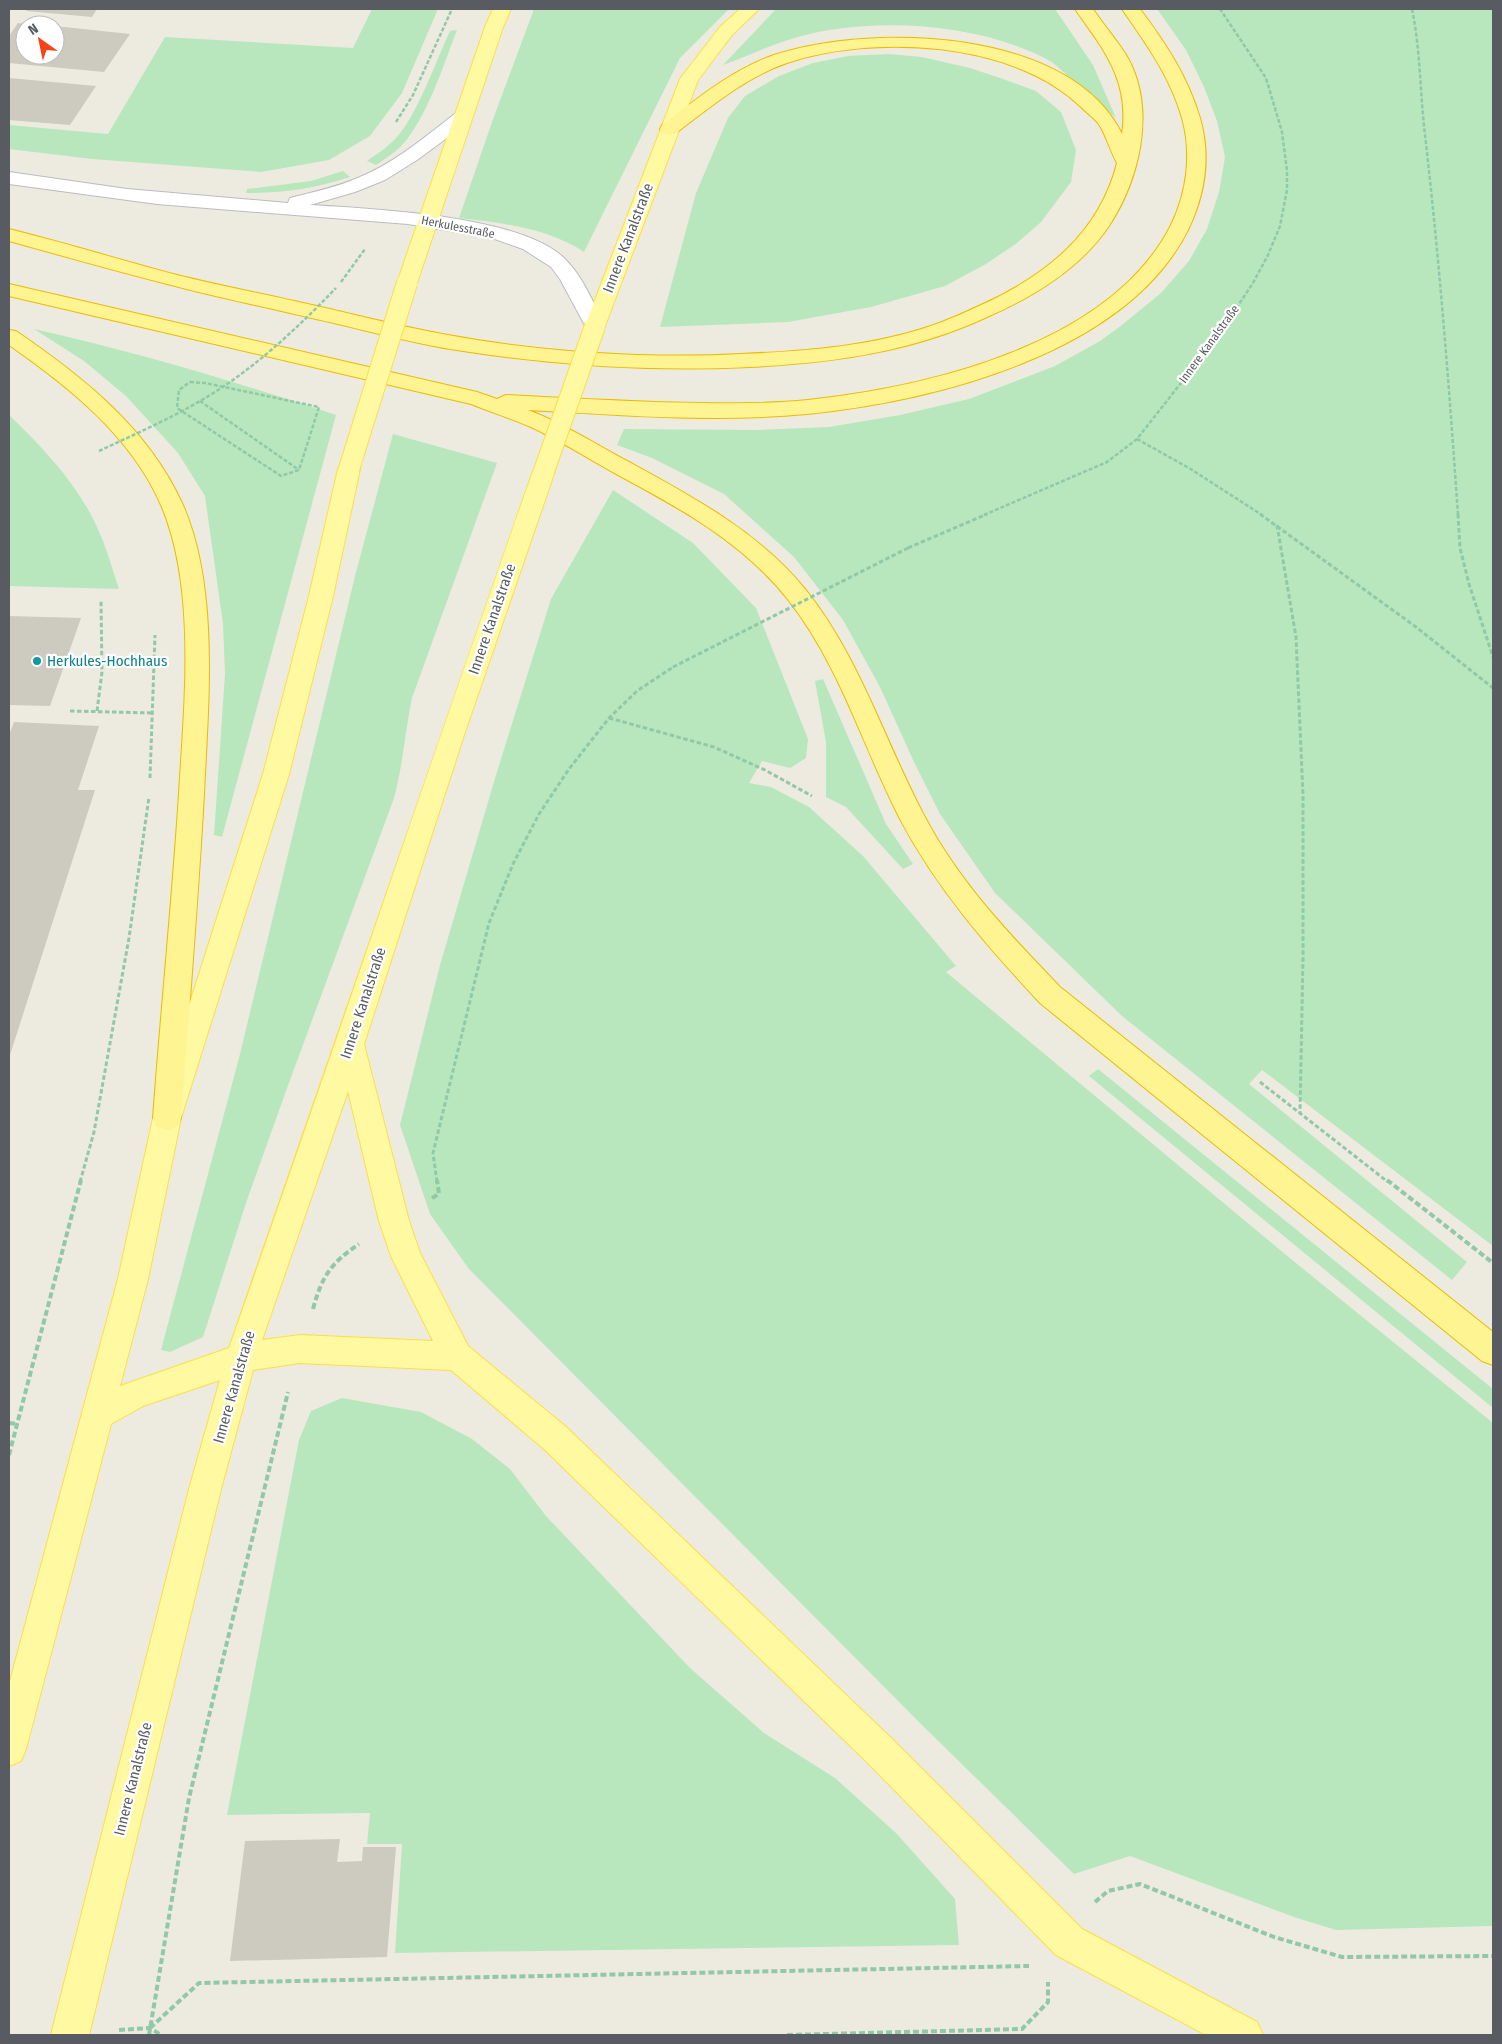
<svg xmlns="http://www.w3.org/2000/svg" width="1502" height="2044" viewBox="0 0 1502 2044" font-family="'Fira Sans Condensed',sans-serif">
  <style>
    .green { fill: #b8e7bd }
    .building { fill: #cdcac0 }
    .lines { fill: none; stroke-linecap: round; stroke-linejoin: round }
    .minor-casing { stroke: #babcc2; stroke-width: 2 }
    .primary-casing { stroke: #fdde47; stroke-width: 2 }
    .trunk-casing { stroke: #ebbb00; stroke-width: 2 }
    .path-far2 { stroke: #91c8a7; stroke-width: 2.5; stroke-dasharray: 4 2; stroke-linecap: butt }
    .path-far1 { stroke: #91c8a7; stroke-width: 3; stroke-dasharray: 4.5 2.5; stroke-linecap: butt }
    .path { stroke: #91c8a7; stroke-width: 4; stroke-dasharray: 6 3; stroke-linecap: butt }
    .minor { fill: #fff; fill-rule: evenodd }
    .primary { fill: #fffaa1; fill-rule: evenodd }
    .trunk { fill: #fff492; fill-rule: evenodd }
    .primary-bridge-casing { stroke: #fdde47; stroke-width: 22; stroke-linecap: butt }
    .path-bridge-far1 { stroke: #91c8a7; stroke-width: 2.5; stroke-dasharray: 4 2; stroke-linecap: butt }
    .path-bridge { stroke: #91c8a7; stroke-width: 3; stroke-dasharray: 4.5 2.5; stroke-linecap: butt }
    .primary-bridge { stroke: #fffaa1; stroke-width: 20 }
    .culture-dot { fill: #0f9aa8; stroke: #fff; stroke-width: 2 }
    .labels { text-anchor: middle; stroke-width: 4.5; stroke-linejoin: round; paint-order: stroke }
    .far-street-label { font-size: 12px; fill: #585b62; stroke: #fff }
    .street-label { font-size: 15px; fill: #585b62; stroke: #fff }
    .culture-label { font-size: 15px; fill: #0d838f; stroke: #fff; text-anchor: start }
  </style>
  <rect width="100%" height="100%" fill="#edebdf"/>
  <g class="green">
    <polygon points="372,9 438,9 402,93 370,136 329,160 261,172 92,159 9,149 9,125 108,134 165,37 353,48"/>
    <path d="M534,9H729L680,58L584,252C547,228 503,223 459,218L492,122Z"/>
    <path d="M776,9H1055L1093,65L1116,118C1101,105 1085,91 1070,78C1064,73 1057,65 1050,61C981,23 873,16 798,37C772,44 748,56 723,65Z"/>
    <polygon points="1157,9 1493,9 1493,1246 1262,1070 1249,1084 1467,1262 1452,1280 1122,1016 995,893 940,814 914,762 880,687 843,620 794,557 724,494 652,458 617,445 624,429 759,430 829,427 900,415 969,399 1055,366 1100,341 1122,325 1161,293 1189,261 1207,229 1219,192 1225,157 1217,121 1204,87 1186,50"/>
    <path d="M457,30C444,64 427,117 403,144C396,152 385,159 376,165L367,161C377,154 388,147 397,137C418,113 436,61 450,31Z"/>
    <polygon points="889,54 922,57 970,68 1003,79 1036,91 1061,112 1076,150 1071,182 1041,222 1017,243 986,264 945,286 871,307 788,322 660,327 696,193 728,118 745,96 779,76 813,63 848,56"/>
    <path d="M343,171L350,177C313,189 284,193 246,193L247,189L311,181Z"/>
    <path d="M34,329C136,352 237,382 336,415L222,837L214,835L225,674L223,624L205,496L178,453L126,396L84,361Z"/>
    <path d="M9,415C43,448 77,483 97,527C106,546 112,568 119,589L9,586Z"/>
    <path d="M393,434L497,463L412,698C405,731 403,765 394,798L286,1091L247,1200L203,1337L170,1352L161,1350L239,1058L355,576Z"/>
    <polygon points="613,490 693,543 756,608 808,739 806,758 790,768 762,761 749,783 771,787 809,807 863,856 956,966 946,972 1291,1259 1493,1423 1493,1926 1336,1930 1294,1917 1130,1856 1074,1874 924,1727 469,1269 430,1214 400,1125 440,965 496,775 551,599"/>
    <polygon points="823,679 886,824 913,864 903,869 846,807 826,797 826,742 815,681"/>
    <polygon points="1098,1069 1493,1389 1493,1408 1089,1076"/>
    <polygon points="342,1398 421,1412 472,1439 510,1469 546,1516 690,1668 764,1733 835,1778 896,1833 955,1899 959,1945 395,1953 402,1844 367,1844 370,1813 227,1815 299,1440 311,1411"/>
  </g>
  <g class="building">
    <polygon points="27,9 97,9 92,17 26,11"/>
    <polygon points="18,23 25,24 25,55 55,55 55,26 130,34 104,72 9,63 9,36"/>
    <polygon points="9,78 96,86 70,125 9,120"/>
    <polygon points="9,616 81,618 50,706 9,705"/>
    <polygon points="14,722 99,726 78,790 95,790 9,1058 9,735"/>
    <polygon points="340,1839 337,1862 362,1861 363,1847 396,1847 387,1957 230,1961 245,1841"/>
  </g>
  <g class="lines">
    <g class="minor-casing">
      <path id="minor" d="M463,111L470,113L472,117L470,121L417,160L385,180L355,192L310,205C372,209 519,215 564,258C583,276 593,303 605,326L602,331L595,332L588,331L560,279L551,267L523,249L492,238L408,224L157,204L9,184V172L127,189L288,203L290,198C314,192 338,187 360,177C396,162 426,136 456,113Z"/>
    </g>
    <g class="primary-casing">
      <g id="primary">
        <polygon points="493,9 511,9 503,27 417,283 414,287 407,289 400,287 397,283 485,27"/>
        <polygon points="740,9 759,9 732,35 698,80 605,326 602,331 595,332 588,331 585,326 680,79 720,27"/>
        <path d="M349,462L357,464L360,469L333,596L289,774L181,1118L148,1279L120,1386L229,1348C332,1056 430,763 533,471L536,466L544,464L552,466L555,471L464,735L364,1044L409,1221L420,1253L468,1346L566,1427L891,1738L1082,1929L1257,2022L1263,2035H1206L1056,1955L867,1762L544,1449L451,1370L300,1363L253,1370L221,1489L89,2035H51L189,1489L220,1380L143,1406L111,1424L26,1749L21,1761L9,1766V1685L118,1279L153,1118L263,774L309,596L338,469L341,464ZM348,1091L379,1221L391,1256L433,1341L300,1335L262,1340Z"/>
      </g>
    </g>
    <g class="trunk-casing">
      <g id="trunk">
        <path d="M1075,9H1093C1104,26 1119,42 1129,60C1156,112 1139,180 1109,226C1080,269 1033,297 987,317C912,352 832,363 750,367C650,372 549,365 450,349C402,341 354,327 307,317C262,306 216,297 171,285C116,271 63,256 9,241V229C65,243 121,260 177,275C222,286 268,295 312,305C357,315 402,327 448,335C540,352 647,359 741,354C809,351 878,346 942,322C955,317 968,311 981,305C1045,276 1099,234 1117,163C1110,151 1106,134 1098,123C1093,117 1086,112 1081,107C1013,41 874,34 787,63C746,77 710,107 676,133L669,135L662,133L660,129L662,125C697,99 733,69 774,55C872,23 1070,28 1122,134C1130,81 1104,50 1075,9Z"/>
        <path d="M1122,9H1140C1165,42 1188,77 1200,118C1211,156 1205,195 1188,230C1126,354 934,401 807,414C715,423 620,415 528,410C563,423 595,444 629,462C693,497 759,532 805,589C860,657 885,743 926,819C960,883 1010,935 1060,987L1493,1332V1365L1482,1361L1040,1003C987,946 937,889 900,819C863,747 840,666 789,601C745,544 680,508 618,475C589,459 561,441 531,427C512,419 491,412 471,404L9,296V284L477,392L497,399L506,395C556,398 605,400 655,402C706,403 757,405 808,400C930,387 1111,344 1171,225C1187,192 1192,154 1182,118C1170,76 1146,44 1122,9Z"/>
        <path d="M9,330L16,331C83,377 148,428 182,503C220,587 208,705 204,794C198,902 189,1010 181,1118L177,1127L167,1130L157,1127L153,1118C161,1010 172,902 179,794C184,705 197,589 161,505C131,436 69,387 9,345Z"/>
      </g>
    </g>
    <g class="path-far2">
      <path d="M1412,9C1420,48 1420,87 1424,126C1439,255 1449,385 1458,515"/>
      <polyline points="396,122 413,95 452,9"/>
      <polyline points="341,282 365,249"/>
      <polygon points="190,382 205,383 319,407 299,470 281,476 177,408 179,390"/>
      <polyline points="200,401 299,470"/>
      <polyline points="1137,439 1189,468 1262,515"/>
      <polyline points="984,515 1107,462 1137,439 1217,337 1253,283 1268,255 1280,226 1287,190 1287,171 1282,132 1266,78 1220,9"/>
    </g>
    <g class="path-far1">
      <polyline points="1260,514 1416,627 1493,688"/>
      <polyline points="1458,514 1460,548 1469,584 1493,657"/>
      <polyline points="1277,525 1296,637 1303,795 1303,958 1300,1113"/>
      <polyline points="908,548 987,514"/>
      <polyline points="70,711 153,713"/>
      <polyline points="97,711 102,672 101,601"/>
      <polyline points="609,718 714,747 765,770 812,796"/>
      <polyline points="150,778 155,635"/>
      <polyline points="1260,1082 1388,1182"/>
      <polyline points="80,1182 94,1132 129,938 149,797"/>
      <polyline points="437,1182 433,1153 489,923 513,864 539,814 569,769 609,718 637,691 673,667"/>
    </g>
    <g class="path">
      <polyline points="1387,1180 1493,1263"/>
      <polyline points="432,1198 439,1194 437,1180"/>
      <path d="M313,1309C322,1276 331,1263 359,1244"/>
      <polyline points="9,1423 16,1424"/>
      <polyline points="9,1455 81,1180"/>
      <polyline points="1095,1902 1108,1891 1140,1884 1274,1937 1342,1957 1493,1956"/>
      <polyline points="150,2028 199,1983 1029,1966"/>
      <polyline points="119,2030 150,2028 161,2035"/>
      <polyline points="149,2035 189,1798 288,1392"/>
      <polyline points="787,2035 1022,2029 1048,2002 1048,1982"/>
    </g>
    <use href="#minor" class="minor"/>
    <use href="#primary" class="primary"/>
    <use href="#trunk" class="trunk"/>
    <g class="primary-bridge-casing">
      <g id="primary-bridge">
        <polyline points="349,469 407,283"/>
        <polyline points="544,471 595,326"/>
      </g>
    </g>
    <path class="path-bridge-far1" d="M99,451C146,429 195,408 237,377C273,351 305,320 336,288"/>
    <polyline class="path-bridge" points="673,667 908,548"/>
    <use href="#primary-bridge" class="primary-bridge"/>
  </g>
  <circle class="culture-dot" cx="37" cy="661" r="5"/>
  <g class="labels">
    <g class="far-street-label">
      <text transform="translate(458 227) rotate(11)" y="4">Herkulesstraße</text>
      <text transform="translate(1209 344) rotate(-54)" y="4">Innere Kanalstraße</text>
    </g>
    <g class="street-label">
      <text transform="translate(628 238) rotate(-69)" y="5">Innere Kanalstraße</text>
      <text transform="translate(492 619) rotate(-71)" y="5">Innere Kanalstraße</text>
      <text transform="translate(363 1003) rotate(-72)" y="5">Innere Kanalstraße</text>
      <text transform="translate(234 1387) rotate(-74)" y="5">Innere Kanalstraße</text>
      <text transform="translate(133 1779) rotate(-76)" y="5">Innere Kanalstraße</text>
    </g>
    <g class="culture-label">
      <text x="47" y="666">Herkules-Hochhaus</text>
    </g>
  </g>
  <rect width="1502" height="2044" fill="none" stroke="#585b62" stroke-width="20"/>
  <g transform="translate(40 40) rotate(327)"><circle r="24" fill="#ffffff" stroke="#bcbdc0"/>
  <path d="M0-4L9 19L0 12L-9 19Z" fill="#f7431a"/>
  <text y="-8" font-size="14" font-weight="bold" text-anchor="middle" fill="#585b62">N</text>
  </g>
</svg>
